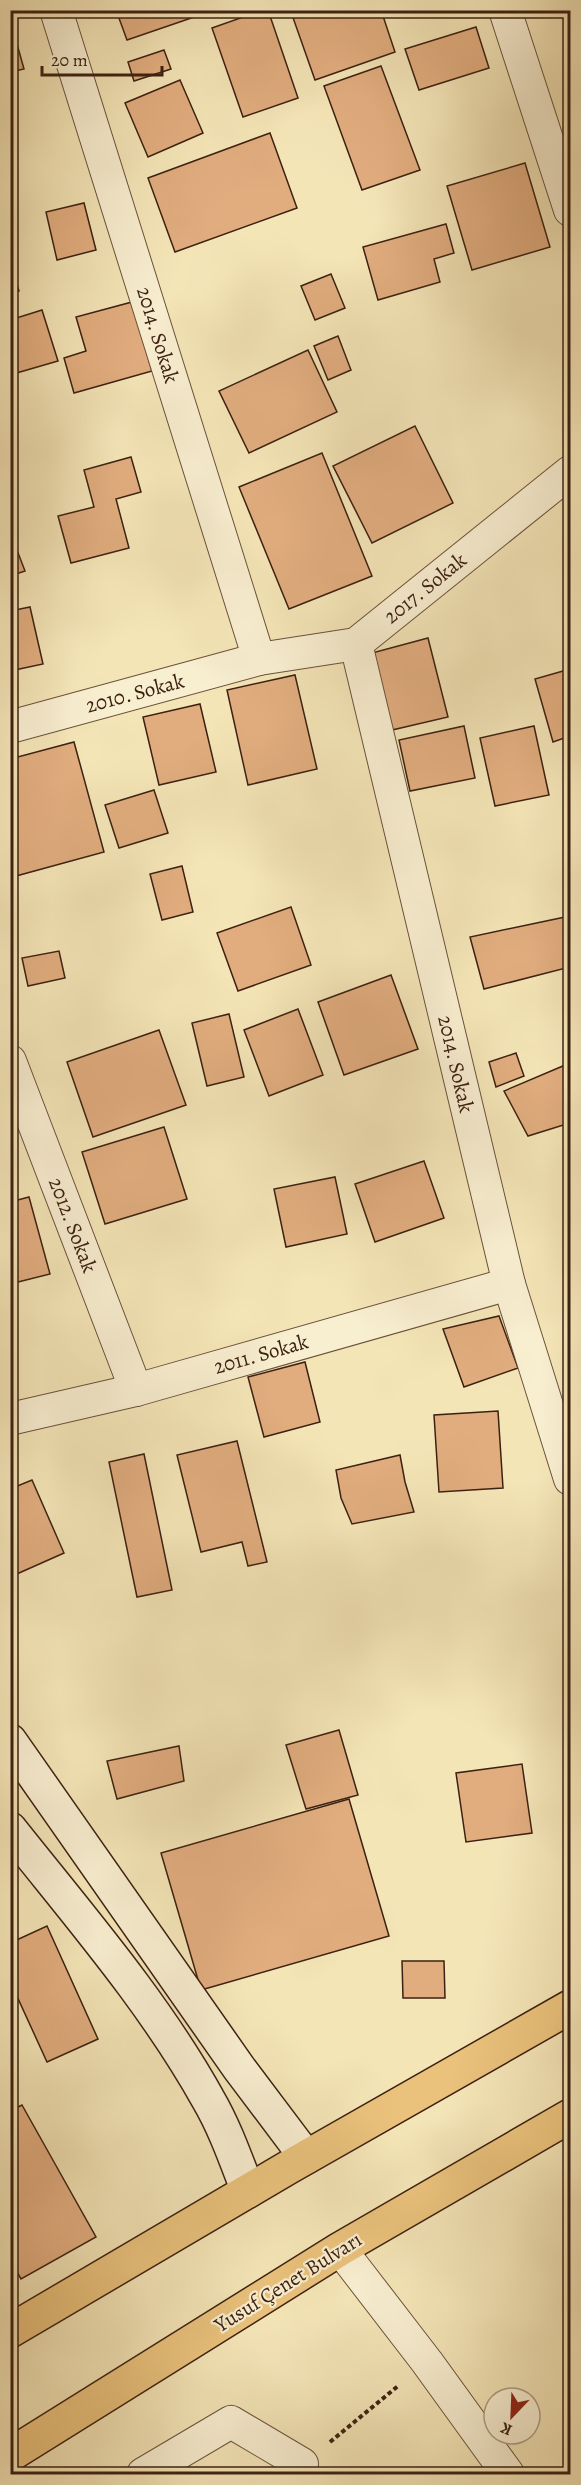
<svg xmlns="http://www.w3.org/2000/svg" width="581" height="2485" viewBox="0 0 581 2485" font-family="Alegreya,serif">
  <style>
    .building { fill: #e1ad7f; stroke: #3c2112; stroke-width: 1.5 }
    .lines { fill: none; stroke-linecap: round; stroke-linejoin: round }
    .street-casing { stroke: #6a523b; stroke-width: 34 }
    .secondary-casing { stroke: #3c2112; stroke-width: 36 }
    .highway-casing { stroke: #3c2112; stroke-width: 36 }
    .path { stroke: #3c2112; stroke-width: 4; stroke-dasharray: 4.5 3; stroke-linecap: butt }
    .street { stroke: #f8eed0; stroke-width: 32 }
    .secondary { stroke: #f8eed0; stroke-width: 33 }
    .highway { stroke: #eac27c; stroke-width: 33 }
    .labels { text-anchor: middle; stroke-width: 4.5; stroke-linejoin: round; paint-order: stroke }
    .street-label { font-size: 21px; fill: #3c2112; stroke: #f8eed0 }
  </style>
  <rect width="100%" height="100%" fill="#f4e5b7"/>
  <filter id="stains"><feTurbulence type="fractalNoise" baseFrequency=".00333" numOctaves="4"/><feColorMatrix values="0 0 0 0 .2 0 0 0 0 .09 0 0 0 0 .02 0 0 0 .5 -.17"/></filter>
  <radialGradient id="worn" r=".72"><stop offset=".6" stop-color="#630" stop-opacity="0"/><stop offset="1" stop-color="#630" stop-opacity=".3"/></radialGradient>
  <g class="building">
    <polygon points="116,10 202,10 203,14 127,40"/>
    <polygon points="263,10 268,10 298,98 243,117 212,28"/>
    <polygon points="296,10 381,10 395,52 315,80 291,12"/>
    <polygon points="10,19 24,69 10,72"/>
    <polygon points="476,27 489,68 419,90 405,49"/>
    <polygon points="164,50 171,69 134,81 128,62"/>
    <polygon points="381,66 420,170 362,190 324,86"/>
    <polygon points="180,80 203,133 148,157 125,103"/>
    <polygon points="270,133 297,208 175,252 148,178"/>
    <polygon points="525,163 550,247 472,270 447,186"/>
    <polygon points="84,203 96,250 57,260 46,212"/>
    <polygon points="446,224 454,253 434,259 440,282 378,300 363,247"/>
    <polygon points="10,262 19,291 10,293"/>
    <polygon points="331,274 345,308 315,320 301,286"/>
    <polygon points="132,302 152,371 74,393 64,358 86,351 76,317"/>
    <polygon points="42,310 58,361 13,374 10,365 10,320"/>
    <polygon points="338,336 351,370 328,380 314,346"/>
    <polygon points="308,350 337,412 249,453 219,391"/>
    <polygon points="415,426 453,503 372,543 333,466"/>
    <polygon points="322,453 372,576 289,609 239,487"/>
    <polygon points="131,457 141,492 116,499 129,548 71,563 58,516 94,507 84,470"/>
    <polygon points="10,532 25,571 10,576"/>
    <polygon points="30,607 43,664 10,671 10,611"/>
    <polygon points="428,638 448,717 392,730 372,653"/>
    <polygon points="570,669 570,736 553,742 535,679"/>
    <polygon points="295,675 317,769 248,785 227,690"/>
    <polygon points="200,704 216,772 159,785 143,717"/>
    <polygon points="464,726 475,778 410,791 399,740"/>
    <polygon points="534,726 549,795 495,806 480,738"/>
    <polygon points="74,742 104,852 16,876 10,857 10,759"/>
    <polygon points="154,790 168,833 119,848 105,805"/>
    <polygon points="182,866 193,912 162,920 150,874"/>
    <polygon points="291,907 311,965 238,991 217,933"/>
    <polygon points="570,916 570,967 484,989 470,937"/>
    <polygon points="59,951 65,978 28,986 22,958"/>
    <polygon points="391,975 418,1049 344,1075 318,1002"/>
    <polygon points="298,1009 323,1075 269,1096 244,1030"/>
    <polygon points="229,1014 244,1077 207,1086 192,1023"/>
    <polygon points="159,1030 186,1105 93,1137 67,1062"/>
    <polygon points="516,1053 524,1076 496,1087 489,1062"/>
    <polygon points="570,1063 570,1123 528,1136 504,1091"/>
    <polygon points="164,1127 187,1199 105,1224 82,1152"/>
    <polygon points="424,1161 444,1218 375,1242 355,1184"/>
    <polygon points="335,1177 347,1234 286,1247 274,1189"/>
    <polygon points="29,1197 50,1274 10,1284 10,1230 12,1229 10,1202"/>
    <polygon points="499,1316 518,1368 464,1387 443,1329"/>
    <polygon points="305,1362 320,1422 264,1437 248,1377"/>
    <polygon points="498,1411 503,1488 439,1492 434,1415"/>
    <polygon points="237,1441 267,1562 248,1566 242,1542 201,1552 177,1455"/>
    <polygon points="144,1454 172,1590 137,1597 109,1462"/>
    <polygon points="400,1455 405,1482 414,1512 352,1524 341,1498 336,1470"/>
    <polygon points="32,1480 64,1553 10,1577 10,1489"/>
    <polygon points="339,1730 358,1795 306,1809 286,1745"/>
    <polygon points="179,1746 184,1781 117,1799 107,1761"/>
    <polygon points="522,1764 532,1833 466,1842 456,1773"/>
    <polygon points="349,1799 389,1936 201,1990 161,1853"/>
    <polygon points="47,1926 98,2039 47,2062 10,1981 10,1943"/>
    <polygon points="402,1961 444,1961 445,1998 403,1998"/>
    <polygon points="22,2105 96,2237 21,2279 10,2260 10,2111"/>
  </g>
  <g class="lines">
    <g class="street-casing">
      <g id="street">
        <polyline points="56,10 259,659"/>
        <polyline points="505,10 570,210"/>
        <polyline points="356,644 509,1284 570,1479"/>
        <polyline points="10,727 259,659 356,644 570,472"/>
        <polyline points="10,1061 136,1390"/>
        <polyline points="10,1419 136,1390 509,1284"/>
        <polyline points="340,2249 427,2362 508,2474"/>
        <polyline points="143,2474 231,2422 302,2464"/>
      </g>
    </g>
    <g class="secondary-casing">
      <g id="secondary">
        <polyline points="10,1741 239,2068 306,2157"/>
        <path d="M10,1829C79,1916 154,2002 208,2099C225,2128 236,2160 248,2191"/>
      </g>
    </g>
    <g class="highway-casing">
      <g id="highway">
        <polyline points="10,2331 289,2167 570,2007"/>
        <polyline points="10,2455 340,2249 570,2116"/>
      </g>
    </g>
    <polyline class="path" points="330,2442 398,2386"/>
    <use href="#street" class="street"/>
    <use href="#secondary" class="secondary"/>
    <use href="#highway" class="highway"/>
  </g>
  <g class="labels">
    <g class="street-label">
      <text transform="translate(158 335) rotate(73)" y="7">2014. Sokak</text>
      <text transform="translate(425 588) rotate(-39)" y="7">2017. Sokak</text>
      <text transform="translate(135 693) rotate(-15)" y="7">2010. Sokak</text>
      <text transform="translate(456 1064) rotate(77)" y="7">2014. Sokak</text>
      <text transform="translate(73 1225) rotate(69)" y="7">2012. Sokak</text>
      <text transform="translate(261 1354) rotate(-16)" y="7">2011. Sokak</text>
      <text transform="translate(288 2282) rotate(-32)" y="7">Yusuf Çenet Bulvarı</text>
    </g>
  </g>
  <rect width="581" height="2485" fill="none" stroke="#f4e5b7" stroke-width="36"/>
  <rect x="12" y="12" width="557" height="2461" fill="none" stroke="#3c2112" stroke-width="3"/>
  <rect x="18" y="18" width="545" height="2449" fill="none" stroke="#3c2112" stroke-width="1.5"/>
  <g transform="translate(512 2416) rotate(203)"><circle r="28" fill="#f8eed0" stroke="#ad9c84" stroke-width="1.5"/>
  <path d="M0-4.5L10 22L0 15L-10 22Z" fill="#8f2418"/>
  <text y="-9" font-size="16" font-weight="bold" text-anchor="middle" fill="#3c2112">K</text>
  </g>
  <path d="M42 66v9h120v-9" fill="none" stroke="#3c2112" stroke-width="3"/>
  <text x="51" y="66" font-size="18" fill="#3c2112" stroke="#f8eed0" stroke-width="4.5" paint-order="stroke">20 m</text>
  <rect width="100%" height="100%" filter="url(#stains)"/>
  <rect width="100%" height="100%" fill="url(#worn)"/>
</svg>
